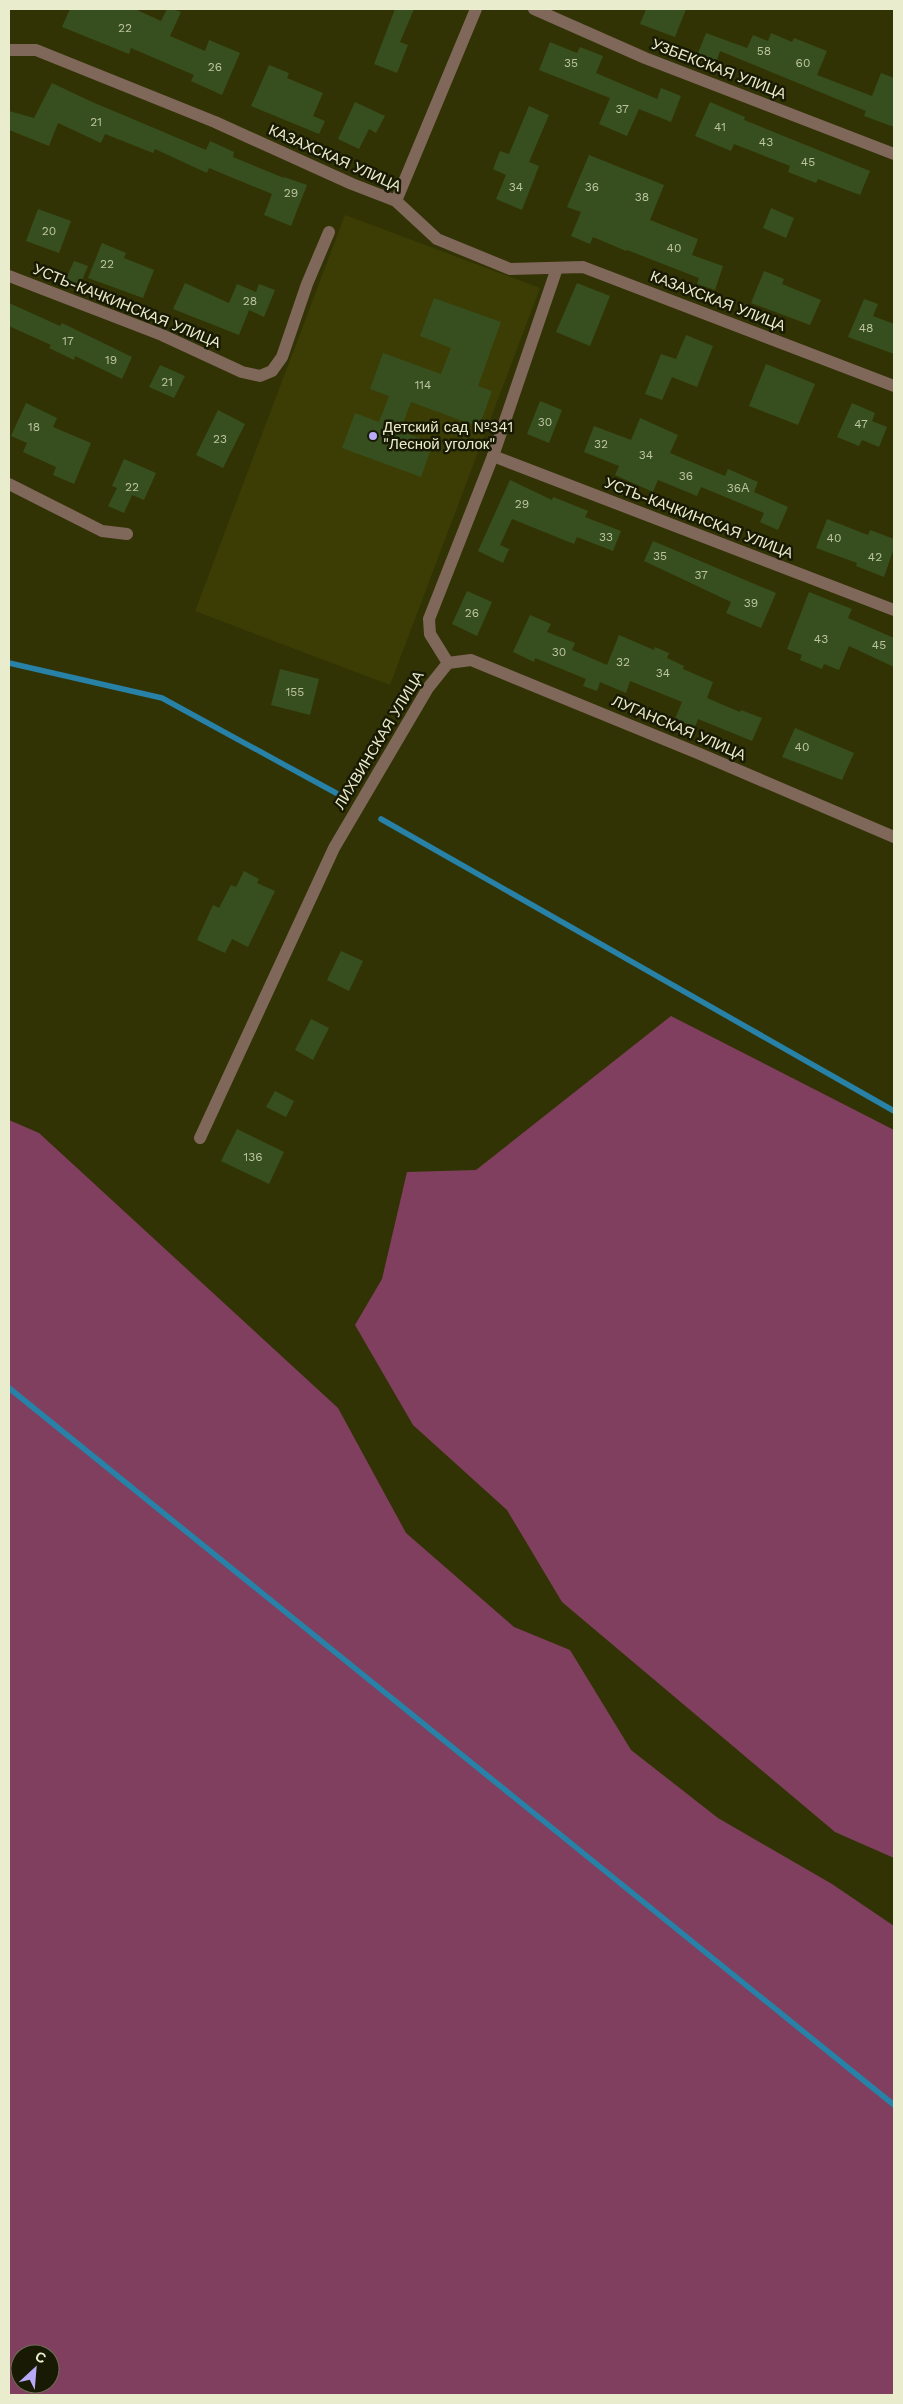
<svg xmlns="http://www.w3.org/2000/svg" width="903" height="2404" viewBox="0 0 903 2404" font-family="'Work Sans',sans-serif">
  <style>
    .built { fill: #3b3d05 }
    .green { fill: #803f5f; fill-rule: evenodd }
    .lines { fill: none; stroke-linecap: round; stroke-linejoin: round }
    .stream { stroke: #2881a7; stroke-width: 5.5 }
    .building { fill: #374f1e }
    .minor { stroke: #7f675a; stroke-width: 12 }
    .poi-dot { fill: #b7abf7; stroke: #191a03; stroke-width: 2 }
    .labels { text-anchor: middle; stroke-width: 5; stroke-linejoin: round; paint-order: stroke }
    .number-label { font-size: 12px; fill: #bdc5a2 }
    .street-label { font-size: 15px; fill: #eaecce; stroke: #191a03 }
    .poi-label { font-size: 15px; fill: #eaecce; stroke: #191a03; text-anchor: start }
  </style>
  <rect width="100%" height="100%" fill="#323304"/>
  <polygon class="built" points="345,215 540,288 390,685 195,611"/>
  <g class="green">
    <polygon points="671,1016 894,1130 894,1858 835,1832 562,1602 507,1510 413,1425 355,1325 382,1279 407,1172 476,1170"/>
    <path d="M9,1120L39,1133L338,1408L406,1533L514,1627L570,1650L631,1750L718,1818L832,1884L894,1926V2395H9ZM20,2354H50V2384H20Z"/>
  </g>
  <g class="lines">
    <g class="stream">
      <polyline points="9,663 162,698 336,793"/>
      <polyline points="381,819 894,1111"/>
      <polyline points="9,1388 894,2105"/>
    </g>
  </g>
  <g class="building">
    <polygon points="70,9 135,9 161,21 167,9 172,9 181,12 170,36 205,51 209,40 240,53 222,95 191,81 194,75 131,48 129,54 62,27"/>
    <polygon points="395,9 414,9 400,42 408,45 397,73 374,64"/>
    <polygon points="646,9 686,9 675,37 640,24"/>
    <polygon points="706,33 747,48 753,35 768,41 771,33 792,42 794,38 827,51 817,75 872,96 881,73 894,78 894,127 864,116 866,111 720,51 715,66 696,58"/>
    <polygon points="550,42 577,53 580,47 603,56 596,73 657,99 661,88 681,96 671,122 639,109 627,136 599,124 610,98 539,70"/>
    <polygon points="269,65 289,73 287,78 323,93 313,116 325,121 319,134 251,106"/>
    <polygon points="52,83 90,101 206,150 210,141 234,152 233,157 284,178 284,177 307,185 291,226 264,215 272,194 209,168 207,173 155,149 153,153 105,134 101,143 58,123 49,146 9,130 9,111 34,118"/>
    <polygon points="355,102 385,116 376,133 369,129 359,149 338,139"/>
    <polygon points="710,102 745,117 744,120 870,171 860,195 818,179 816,183 788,172 790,166 734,144 731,151 695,136"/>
    <polygon points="529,106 549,115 529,162 539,166 522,210 496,199 506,175 493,169 500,151 509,154"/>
    <polygon points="589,155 664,185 650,220 698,239 692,255 723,266 715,290 697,284 699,278 627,250 626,251 593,237 590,244 571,236 581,212 567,207"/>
    <polygon points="771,208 794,218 786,238 763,228"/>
    <polygon points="38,209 71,221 59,253 26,241"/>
    <polygon points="102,243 126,253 124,258 154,270 143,298 88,278"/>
    <polygon points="74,261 88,266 80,285 66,279"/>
    <polygon points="764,271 784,279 782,284 821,300 810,325 751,303"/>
    <polygon points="185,283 229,303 237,284 256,292 259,284 275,290 264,317 249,310 239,335 173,309"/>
    <polygon points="577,283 610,296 590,346 556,332"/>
    <polygon points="434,298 501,322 478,386 492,391 479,427 411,402 400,431 433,443 421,477 342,448 355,413 379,422 389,396 370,389 383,353 441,374 451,348 420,336"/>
    <polygon points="864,299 878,304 873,316 894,324 894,354 848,337"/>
    <polygon points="9,303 60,326 62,323 132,357 122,379 75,356 74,360 49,348 51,345 9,326"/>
    <polygon points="686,335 713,346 697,387 672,377 662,400 645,394 661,354 676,359"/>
    <polygon points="766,364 815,384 798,425 749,406"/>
    <polygon points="160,365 185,376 174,398 149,387"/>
    <polygon points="540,401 562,410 549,443 527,434"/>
    <polygon points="26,403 57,418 53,427 91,443 74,484 53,475 56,467 23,452 27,443 11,436"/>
    <polygon points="852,403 875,413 872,421 887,427 879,447 862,440 859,446 837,437"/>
    <polygon points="218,410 245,424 223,468 196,455"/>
    <polygon points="640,418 678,435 670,453 725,476 728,469 758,482 754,492 788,507 778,530 760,522 764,513 701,487 697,496 658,480 653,492 615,475 619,466 584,452 594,426 631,440"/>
    <polygon points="124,459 156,473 144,500 132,495 124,513 108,506 117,488 112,486"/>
    <polygon points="510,480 552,500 553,497 588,511 585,517 621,531 613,551 577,537 574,544 512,519 500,545 509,549 503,563 478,551"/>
    <polygon points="827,519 868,535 870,530 894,539 894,548 884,577 856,566 857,563 816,548"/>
    <polygon points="653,541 776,593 761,628 726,613 731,602 644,561"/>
    <polygon points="467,591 492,602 477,636 452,624"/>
    <polygon points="809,592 852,609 848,618 894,638 894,667 849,646 839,670 824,664 822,669 800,660 802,655 787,649"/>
    <polygon points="530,615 551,624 547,632 575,643 572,650 607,665 619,635 654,650 655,647 669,653 667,658 684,666 683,669 713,682 707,698 740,712 741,710 762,718 752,741 698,719 695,727 675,719 682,702 630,681 626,693 600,682 597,691 583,686 586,679 535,658 534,662 513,652"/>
    <polygon points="280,669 319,679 310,715 271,705"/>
    <polygon points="795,728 854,753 842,780 782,757"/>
    <polygon points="244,871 259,879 257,883 275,891 248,947 232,939 225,953 197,940 213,905 219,908 231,885 236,887"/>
    <polygon points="341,951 363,961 349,991 327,980"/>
    <polygon points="311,1019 329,1028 313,1060 295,1050"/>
    <polygon points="275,1091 294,1101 286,1117 266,1107"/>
    <polygon points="237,1129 284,1152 269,1184 221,1161"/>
  </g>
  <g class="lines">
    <g class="minor">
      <polyline points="534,9 645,58 894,154"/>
      <polyline points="9,50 36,50 215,122 352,184 396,201 437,239 510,269 583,267 894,386"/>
      <polyline points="396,201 476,9"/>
      <polyline points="9,276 162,335 242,372 260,376 272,371 282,357 307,284 329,232"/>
      <polyline points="493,456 894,610"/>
      <polyline points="9,484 102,531 127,534"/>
      <polyline points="448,663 471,660 700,754 894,837"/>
      <polyline points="200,1138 334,848 428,688 448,663 430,634 429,619 493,456 557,268"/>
    </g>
  </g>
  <circle class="poi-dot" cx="373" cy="436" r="5"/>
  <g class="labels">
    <g class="number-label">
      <text x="125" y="32">22</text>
      <text x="764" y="55">58</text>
      <text x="571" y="67">35</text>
      <text x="803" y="67">60</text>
      <text x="215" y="71">26</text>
      <text x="622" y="113">37</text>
      <text x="96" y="126">21</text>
      <text x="720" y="131">41</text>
      <text x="766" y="146">43</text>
      <text x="808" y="166">45</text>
      <text x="516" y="191">34</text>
      <text x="592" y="191">36</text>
      <text x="291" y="197">29</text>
      <text x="642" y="201">38</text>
      <text x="49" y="235">20</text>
      <text x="674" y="252">40</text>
      <text x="107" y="268">22</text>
      <text x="250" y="305">28</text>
      <text x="866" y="332">48</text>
      <text x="68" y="345">17</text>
      <text x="111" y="364">19</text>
      <text x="167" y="386">21</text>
      <text x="423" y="389">114</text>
      <text x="545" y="426">30</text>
      <text x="861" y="428">47</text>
      <text x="34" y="431">18</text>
      <text x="220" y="443">23</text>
      <text x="601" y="448">32</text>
      <text x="646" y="459">34</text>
      <text x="686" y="480">36</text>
      <text x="132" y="491">22</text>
      <text x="738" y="492">36А</text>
      <text x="522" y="508">29</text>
      <text x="606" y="541">33</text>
      <text x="834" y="542">40</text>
      <text x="660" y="560">35</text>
      <text x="875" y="561">42</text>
      <text x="701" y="579">37</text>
      <text x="751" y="607">39</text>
      <text x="472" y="617">26</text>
      <text x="821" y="643">43</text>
      <text x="879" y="649">45</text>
      <text x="559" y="656">30</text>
      <text x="623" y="666">32</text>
      <text x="663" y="677">34</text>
      <text x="295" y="696">155</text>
      <text x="802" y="751">40</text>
      <text x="253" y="1161">136</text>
    </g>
    <g class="street-label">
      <text transform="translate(719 69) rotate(21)" y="5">УЗБЕКСКАЯ УЛИЦА</text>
      <text transform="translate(335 158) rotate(24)" y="5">КАЗАХСКАЯ УЛИЦА</text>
      <text transform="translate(718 301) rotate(21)" y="5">КАЗАХСКАЯ УЛИЦА</text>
      <text transform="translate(127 306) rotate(22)" y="5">УСТЬ-КАЧКИНСКАЯ УЛИЦА</text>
      <text transform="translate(699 518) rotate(21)" y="5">УСТЬ-КАЧКИНСКАЯ УЛИЦА</text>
      <text transform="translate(679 728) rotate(23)" y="5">ЛУГАНСКАЯ УЛИЦА</text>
      <text transform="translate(379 740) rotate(-59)" y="5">ЛИХВИНСКАЯ УЛИЦА</text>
    </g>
    <g class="poi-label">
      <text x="383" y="432">Детский сад №341<tspan x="383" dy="17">"Лесной уголок"</tspan></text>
    </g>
  </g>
  <rect width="903" height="2404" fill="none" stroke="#eaecce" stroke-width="20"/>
  <g transform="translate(35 2369) rotate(26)"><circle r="24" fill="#191a03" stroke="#6d6e54"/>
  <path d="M0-4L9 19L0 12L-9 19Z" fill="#b7abf7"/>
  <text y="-8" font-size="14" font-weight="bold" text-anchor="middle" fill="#eaecce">С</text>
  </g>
</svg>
